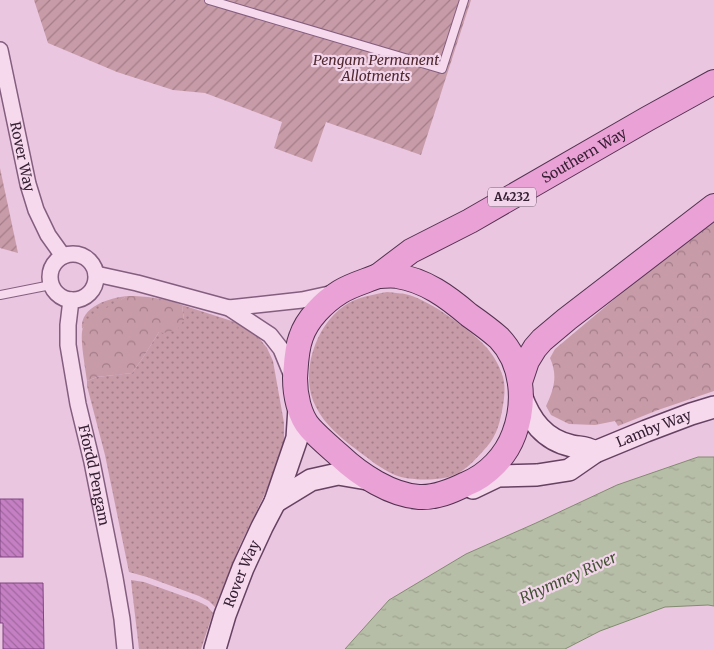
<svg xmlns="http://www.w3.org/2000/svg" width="714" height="649" viewBox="0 0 714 649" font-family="Merriweather,serif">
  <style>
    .grass { fill: url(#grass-dots) }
    .forest { fill: url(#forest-crowns) }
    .garden { fill: url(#garden-furrows) }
    .water { fill: url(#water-ripples); stroke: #828c6f }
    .building { fill: url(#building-back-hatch); stroke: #804681 }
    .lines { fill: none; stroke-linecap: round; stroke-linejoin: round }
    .lane-casing { stroke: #845e7f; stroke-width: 10 }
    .street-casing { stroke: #845e7f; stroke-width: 18 }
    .secondary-casing { stroke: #664162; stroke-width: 24 }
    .primary-casing { stroke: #523150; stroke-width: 26 }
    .lane { stroke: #f6d9ed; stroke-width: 8 }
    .street { stroke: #f6d9ed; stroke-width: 15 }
    .secondary { stroke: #f6d9ed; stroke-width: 21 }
    .primary { stroke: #eaa2d6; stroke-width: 24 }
    .labels { text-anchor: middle; stroke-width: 4.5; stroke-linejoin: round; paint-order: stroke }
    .shield { fill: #f2d5ea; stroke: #6e566b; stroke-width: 1 }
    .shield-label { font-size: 12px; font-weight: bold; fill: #362034 }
    .park-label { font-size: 14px; font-style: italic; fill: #50282f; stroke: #f2d5ea }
    .street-label { font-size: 14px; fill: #362034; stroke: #f2d5ea }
    .water-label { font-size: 15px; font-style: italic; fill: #415431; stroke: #f2d5ea }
  </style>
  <defs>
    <pattern id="grass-dots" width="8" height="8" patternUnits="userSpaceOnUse" patternTransform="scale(1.25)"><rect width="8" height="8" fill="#c89ba8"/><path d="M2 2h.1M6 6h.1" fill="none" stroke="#a37e8a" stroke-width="1.8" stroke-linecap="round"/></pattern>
    <pattern id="forest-crowns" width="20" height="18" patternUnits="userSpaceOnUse" patternTransform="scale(1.25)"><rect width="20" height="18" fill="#c89ba8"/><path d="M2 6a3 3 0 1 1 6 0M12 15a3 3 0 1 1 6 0" fill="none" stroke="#a37e8a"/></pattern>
    <pattern id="garden-furrows" width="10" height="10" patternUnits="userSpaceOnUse" patternTransform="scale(1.25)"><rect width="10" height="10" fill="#c89ba8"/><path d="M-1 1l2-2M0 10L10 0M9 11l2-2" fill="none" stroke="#a37e8a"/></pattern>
    <pattern id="water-ripples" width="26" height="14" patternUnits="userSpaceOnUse" patternTransform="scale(1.25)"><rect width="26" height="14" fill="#b7bea7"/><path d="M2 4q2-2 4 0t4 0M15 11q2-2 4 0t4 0" fill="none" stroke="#9ea390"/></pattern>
    <pattern id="building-back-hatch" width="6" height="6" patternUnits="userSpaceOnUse" patternTransform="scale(1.25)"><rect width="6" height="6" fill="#c580c4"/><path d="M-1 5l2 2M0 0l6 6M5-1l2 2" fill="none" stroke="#a168a0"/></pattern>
  </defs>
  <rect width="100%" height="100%" fill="#eac6e0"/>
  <g class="grass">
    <path d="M387,292C394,293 402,293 409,295C432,302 471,330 487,348C494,356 500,367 503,377C506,388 504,401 502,411C499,427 495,439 483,451C475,460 466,470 454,475C441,481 409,481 395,475C381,469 369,459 357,450C341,438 325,425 316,407C299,375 315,326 344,306C356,297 372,295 387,292Z"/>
    <path d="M127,296L90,320L82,329C80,306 110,298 127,296Z"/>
    <polygon points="182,305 238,323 255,333 267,348 273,361 284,423 284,443 277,469 240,545 215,607 209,601 199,596 147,577 129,572 105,455 87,386 87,381 97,377 132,373 142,359 159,332 184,320"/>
    <polygon points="131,580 144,582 197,601 207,606 213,613 201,649 139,649 131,581"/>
  </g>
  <g class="forest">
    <path d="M714,222V391L658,410L618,426L615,421L595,425L569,424L551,415L546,406C554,389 558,376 550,358L555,349L624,291Z"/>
    <path d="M127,296C146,296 164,298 182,305L184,320L177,330L163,333L159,332L142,359L132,373L97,377L87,381C86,371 79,336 83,328C89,315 115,304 127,296Z"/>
  </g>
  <g class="garden">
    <polygon points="34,0 471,0 421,155 326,122 312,162 274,148 282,122 205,93 173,90 117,72 48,43"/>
    <polygon points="0,168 18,253 0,248"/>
  </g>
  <polygon class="water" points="698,457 714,457 714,606 708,605 665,607 600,631 565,649 345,649 389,600 466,554 536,523 617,485"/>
  <g class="building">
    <rect x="0" y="499" width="23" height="58"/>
    <polygon points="0,583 43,583 44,649 3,649 3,623 0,623"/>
  </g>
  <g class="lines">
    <g class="lane-casing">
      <g id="lane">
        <polyline points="209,0 442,69 464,0"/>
        <polyline points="0,295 51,285"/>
      </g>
    </g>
    <g class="street-casing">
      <g id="street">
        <path id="s1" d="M0,50L28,184L36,210L48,235L63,256"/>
        <circle cx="73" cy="277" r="23"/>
        <polyline points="96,274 137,283 229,308 270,335 281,349 292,376"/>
        <path id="s2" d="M71,300L68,325V345L78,404L92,462L115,578L122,619L125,649"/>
        <polyline points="229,308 302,300 334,293"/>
      </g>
    </g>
    <g class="secondary-casing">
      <g id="secondary">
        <path d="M521,395C530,420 544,440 572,446C582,448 584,446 595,452"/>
        <path id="s3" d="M473,488L498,476L537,475L569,470L595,452L646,431L691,414L714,407"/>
        <polyline points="275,502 311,480 338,474 373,480"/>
        <path id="s4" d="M215,649L225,615L243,568L262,527L275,502L297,438L299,408"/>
      </g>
    </g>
    <g class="primary-casing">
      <g id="primary">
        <path d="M378,276C384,276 391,275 397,276C425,280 448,297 469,315C479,322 490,330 499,338C523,363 526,402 514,434C506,456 488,475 466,484C452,491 436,498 419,497C391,495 360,475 340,456C330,447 319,438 310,428C299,416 295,394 295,378C296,365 296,350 301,337C307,319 324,302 340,292C351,285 366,281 378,276Z"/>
        <path id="s5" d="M378,276L411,251L470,221L647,119L714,82"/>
        <polyline points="520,382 527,361 535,348 542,340 567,319 714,206"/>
      </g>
    </g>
    <use href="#lane" class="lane"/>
    <use href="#street" class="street"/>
    <use href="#secondary" class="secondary"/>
    <use href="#primary" class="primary"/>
  </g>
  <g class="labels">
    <rect class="shield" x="488" y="187.5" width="48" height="19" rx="4"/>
    <g class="shield-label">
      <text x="512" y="201">A4232</text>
    </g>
    <g class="park-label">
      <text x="376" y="65">Pengam Permanent<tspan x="376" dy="16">Allotments</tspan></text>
    </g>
    <g class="street-label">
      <text dy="5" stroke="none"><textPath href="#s5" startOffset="239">Southern Way</textPath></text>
      <text dy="5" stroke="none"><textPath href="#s1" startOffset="109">Rover Way</textPath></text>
      <text dy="5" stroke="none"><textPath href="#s3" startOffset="194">Lamby Way</textPath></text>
      <text dy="5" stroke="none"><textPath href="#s2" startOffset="178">Ffordd Pengam</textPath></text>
      <text dy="5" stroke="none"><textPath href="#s4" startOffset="80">Rover Way</textPath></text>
    </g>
    <g class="water-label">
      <text transform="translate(568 578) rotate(-24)" y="5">Rhymney River</text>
    </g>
  </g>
</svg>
